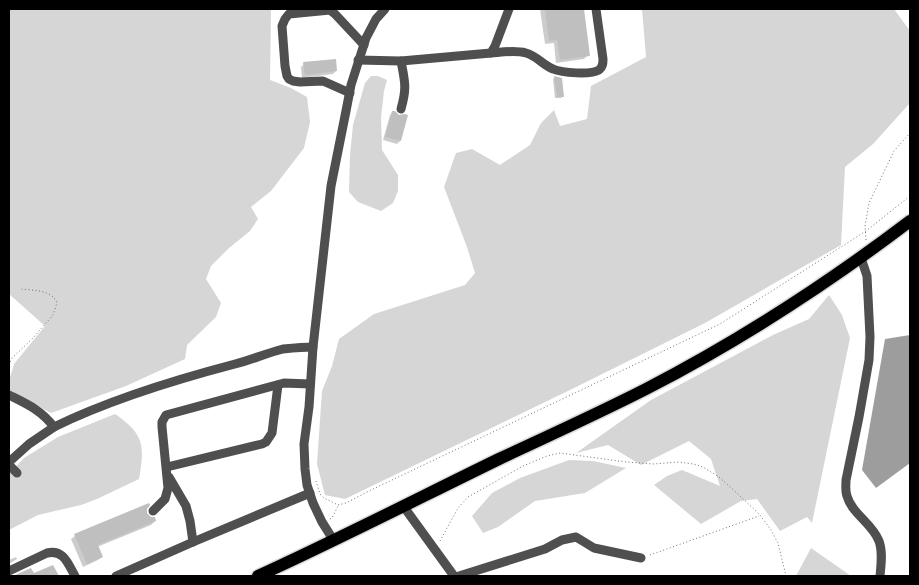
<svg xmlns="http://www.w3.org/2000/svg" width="919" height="585" viewBox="0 0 919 585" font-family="'Fira Sans',sans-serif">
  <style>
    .green { fill: #d6d6d6 }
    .water { fill: #9d9d9d }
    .shadow { fill: #0003 }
    .building { fill: #bfbfbf }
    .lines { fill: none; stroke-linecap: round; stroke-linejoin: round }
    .highway-casing { stroke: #dbdbdb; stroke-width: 15 }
    .path { stroke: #717171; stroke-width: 1; stroke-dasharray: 1 2.5; stroke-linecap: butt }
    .minor { stroke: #4f4f4f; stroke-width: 9 }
    .highway { stroke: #000; stroke-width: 12 }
  </style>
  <rect width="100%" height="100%" fill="#fff"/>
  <g class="green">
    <polygon points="9,9 271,9 270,80 291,88 307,97 310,122 304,148 271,191 251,207 258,219 250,231 229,248 211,266 206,279 221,303 216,317 187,345 185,359 126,386 51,413 9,391 9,381 14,364 45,326 9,294"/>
    <polygon points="642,9 894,9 910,31 910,103 873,144 845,167 841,245 705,323 574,388 345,499 325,495 317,464 322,391 332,366 339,339 374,314 465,285 475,273 467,247 444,187 456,153 472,149 500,165 530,145 541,123 554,110 560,126 587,119 591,86 646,57"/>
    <polygon points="371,76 378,76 387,80 384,91 381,118 382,150 398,175 398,191 393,203 381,211 358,202 349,192 350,155 353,125 365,83"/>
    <polygon points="829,295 842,315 850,338 812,523 807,517 780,531 757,499 741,501 701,524 654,485 667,476 682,470 720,486 711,459 689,441 641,465 608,445 576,453 651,400 773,335 809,319"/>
    <path d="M115,414C144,434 145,445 139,479L97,499L81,505L38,515L9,530V474L24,458L58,437Z"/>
    <polygon points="569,460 593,461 626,468 585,493 535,501 498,527 483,533 472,516 492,493 520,478"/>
    <polygon points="811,548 851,576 796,576"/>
  </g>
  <polygon class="water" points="910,335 910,463 876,488 862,470 885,339"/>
  <g class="shadow">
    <polygon points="540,9 582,9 588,55 584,59 556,63 554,43 545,44"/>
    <polygon points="304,64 336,71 333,74 302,78 301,67"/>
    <polygon points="555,77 563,96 561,98 555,98 553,79"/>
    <polygon points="393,112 399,116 407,116 400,141 397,144 383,140 390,115"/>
    <polygon points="146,509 146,514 155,521 151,525 97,547 102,557 98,560 83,567 71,539 75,536"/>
    <polygon points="16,557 17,559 9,564 9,560"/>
  </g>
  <g class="building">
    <polygon points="545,9 584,9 590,56 560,60 557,40 549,41"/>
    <polygon points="336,59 337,71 305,75 303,62"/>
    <polygon points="554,76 562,78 564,97 557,97"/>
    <polygon points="392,111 395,111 399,115 405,114 408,115 401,141 385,137"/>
    <polygon points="149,503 150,505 147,509 147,513 151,517 155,517 156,521 98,545 103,557 87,564 74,534"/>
    <polygon points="53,565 59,576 13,576 31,568 34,573"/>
  </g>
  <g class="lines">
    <g class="highway-casing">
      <path id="highway" d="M258,576C339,539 419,498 499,459C548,436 597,414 646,389C739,341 827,284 910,221"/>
    </g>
    <g class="path">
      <polyline points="866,240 865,226 869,203 894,151 910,133"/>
      <path d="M9,365L12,358L33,338L53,315L57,303C53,290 32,290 20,289"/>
      <polyline points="316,481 320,494 324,498 338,505 346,503 371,490 720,324 866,231 910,196"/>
      <polyline points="330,519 332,518 338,506"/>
      <polyline points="440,541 458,508 468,497 523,466 547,456 560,453 626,462 653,464 679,462 693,464 703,467 719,477 738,494 760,515 771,530 778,543 786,576"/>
      <polyline points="650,555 759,516"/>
    </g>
    <g class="minor">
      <path d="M491,53C503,52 515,50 526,53C537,56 543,65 553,69C562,73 591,75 599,70C603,67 603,63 603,59L596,9"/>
      <polyline points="358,60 401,61 491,53 495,46 509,9"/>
      <polyline points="350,93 323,81 300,82 293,81 289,79 287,76 285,66 282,26 285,19 289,14 330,10 335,14 364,45"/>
      <path d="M401,109C407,88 405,82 401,61"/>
      <path d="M861,258L867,276L870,337L869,360L859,417L846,480C846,485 845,491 847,496C852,514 872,523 879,541C883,552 881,565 880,576"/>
      <path d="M9,395C27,404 41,410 54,427C111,399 174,380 235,364C251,360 267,353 283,349C293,348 303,347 313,347"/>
      <polyline points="9,462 29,444 54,427"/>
      <polyline points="9,465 17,473"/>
      <polyline points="167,467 262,444 266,442 272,433 278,385"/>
      <polyline points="169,477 186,506 190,521 193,542"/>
      <polyline points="404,507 454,576"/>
      <polyline points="153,511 165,499 168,488 162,427 162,422 166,415 284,383 310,384"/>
      <polyline points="334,541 322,522 313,503 307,485 305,469 304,444 309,407 313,347 331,186 346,111 351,85 366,38 376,19 385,9"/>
      <path d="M9,571L47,553C64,549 68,564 75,576"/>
      <polyline points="116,576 193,542 310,493"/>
      <polyline points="459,576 545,549 562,540 576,537 594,548 641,558"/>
    </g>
    <use href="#highway" class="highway"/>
  </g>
  <rect width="919" height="585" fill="none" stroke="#000000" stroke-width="20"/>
</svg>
